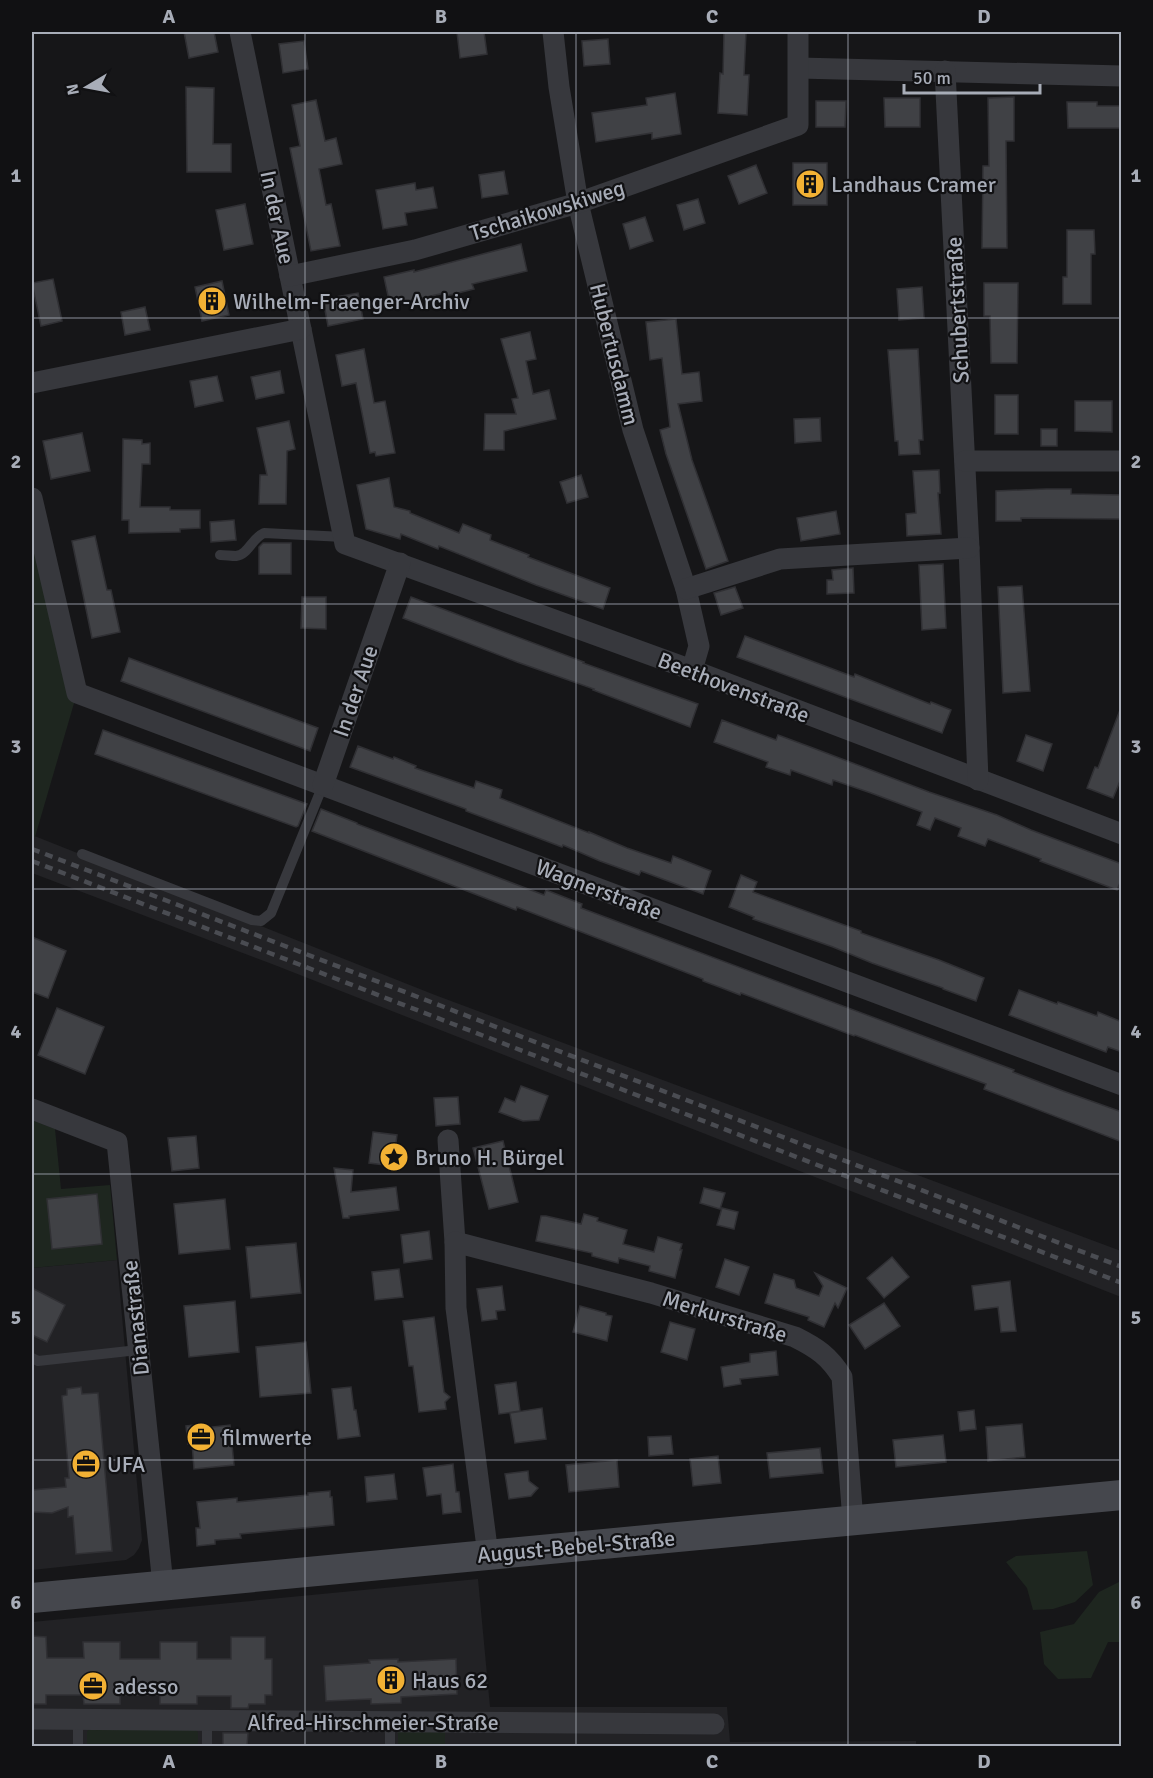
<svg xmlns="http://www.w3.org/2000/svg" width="1153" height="1778" viewBox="0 0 1153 1778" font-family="Signika,sans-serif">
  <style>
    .built { fill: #222225 }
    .green { fill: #1e261f }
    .building { fill: #404145; stroke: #303034; stroke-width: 1.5 }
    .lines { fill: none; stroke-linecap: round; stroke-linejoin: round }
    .lane { stroke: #37383d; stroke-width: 10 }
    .street { stroke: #37383d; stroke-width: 21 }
    .secondary { stroke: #45474d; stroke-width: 30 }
    .rail { stroke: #4a4c52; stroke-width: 4.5; stroke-dasharray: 8 6; stroke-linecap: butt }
    .grid { fill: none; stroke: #a8adb8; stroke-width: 1.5; stroke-opacity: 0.55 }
    .labels { text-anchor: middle; stroke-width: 4.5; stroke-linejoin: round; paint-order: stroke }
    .poi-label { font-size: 22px; fill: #a8adb8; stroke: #111113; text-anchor: start }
    .street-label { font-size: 22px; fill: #a8adb8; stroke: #111113 }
    .neatline { fill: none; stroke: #a8adb8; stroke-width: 2 }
    .grid-label { font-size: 20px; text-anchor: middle; font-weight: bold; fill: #a8adb8 }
  </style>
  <rect width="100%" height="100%" fill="#161618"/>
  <g class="built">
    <polygon points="32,835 435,995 1121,1251 1121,1297 272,964 32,873"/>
    <polygon points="117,1260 142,1540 139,1548 134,1555 126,1560 32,1570 32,1268"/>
    <polygon points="478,1579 490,1707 727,1707 730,1742 916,1741 916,1746 32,1746 32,1622"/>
  </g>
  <g class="green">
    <polygon points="32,498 77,693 35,837 32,835"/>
    <polygon points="32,1120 55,1129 61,1189 110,1185 117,1260 32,1268"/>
    <polygon points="1087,1551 1093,1585 1075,1602 1053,1609 1033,1610 1027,1588 1006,1562 1016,1556"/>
    <polygon points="1121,1581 1121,1642 1108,1642 1091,1678 1058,1679 1044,1664 1040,1632 1074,1624 1099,1592"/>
    <polygon points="89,1729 196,1729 198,1733 198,1746 87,1746 87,1732"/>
    <rect x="398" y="1730" width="47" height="16"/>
  </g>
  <g class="building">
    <polygon points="184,32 214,32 218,52 189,58"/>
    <polygon points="457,32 484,32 487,54 460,58"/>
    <polygon points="724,32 746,32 744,75 749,75 747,115 718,113 720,73 723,74"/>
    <polygon points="608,39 610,64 584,66 582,41"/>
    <polygon points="304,41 308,69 283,73 279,44"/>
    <polygon points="186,87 214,88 213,144 231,144 231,172 187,172"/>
    <polygon points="675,93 681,134 652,139 652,133 596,142 592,113 647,105 646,98"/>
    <polygon points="1014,97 1014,141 1006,141 1007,248 982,248 983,166 989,166 988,98"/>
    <polygon points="884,98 920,98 920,127 885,127"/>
    <polygon points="316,100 325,141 336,138 342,164 319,169 326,205 331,204 340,246 311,251 290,148 300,146 292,105"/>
    <polygon points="816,101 846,101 845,127 816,127"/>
    <polygon points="1067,102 1097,102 1097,106 1122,106 1122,128 1068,128"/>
    <rect x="793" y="163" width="34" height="42"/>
    <polygon points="756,165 767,193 739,204 728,176"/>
    <polygon points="504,171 508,194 482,198 479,175"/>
    <polygon points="415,183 416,190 433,187 437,208 405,213 407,225 383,229 376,190"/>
    <polygon points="698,199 705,223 684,230 677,205"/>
    <polygon points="245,204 253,244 224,250 216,210"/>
    <polygon points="645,217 653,241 630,249 623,224"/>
    <polygon points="1067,230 1094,230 1095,254 1091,254 1091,304 1063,304 1063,277 1067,277"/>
    <polygon points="521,244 527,271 472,284 474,289 446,296 445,293 390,305 384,277 414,270 414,272"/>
    <polygon points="53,279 62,321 41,326 32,283"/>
    <polygon points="222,281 229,315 202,321 195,287"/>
    <polygon points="984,283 1018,283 1017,363 991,363 990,316 984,316"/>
    <polygon points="922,287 924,318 899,320 897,289"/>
    <polygon points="358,293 363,319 328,326 323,299"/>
    <polygon points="145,307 150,330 125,335 121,312"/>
    <polygon points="676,319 682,374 699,372 702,401 678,404 692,460 728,561 706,569 666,454 660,430 670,427 662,358 650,360 646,322"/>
    <polygon points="530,332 536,359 526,361 533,394 549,390 556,419 504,431 504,450 484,450 485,414 516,414 512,399 518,398 501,339"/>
    <polygon points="364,349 374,403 385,401 395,453 376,456 375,452 370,453 356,383 342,386 336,355"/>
    <polygon points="918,349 923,440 919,440 920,454 899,455 898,441 895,441 888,350"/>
    <polygon points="280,371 284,393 256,399 251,377"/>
    <polygon points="217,376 223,401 195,407 190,381"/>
    <rect x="995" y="395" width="23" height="39"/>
    <polygon points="1075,401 1112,401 1112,432 1075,431"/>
    <polygon points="820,418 821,441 795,443 794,419"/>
    <polygon points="289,421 295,449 287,451 286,504 259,504 260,475 267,475 257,428"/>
    <rect x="1041" y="429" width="16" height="17"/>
    <polygon points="82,433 90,471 51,479 43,441"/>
    <polygon points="123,439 142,440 142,444 150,443 150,464 142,464 140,507 170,507 170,510 200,510 200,528 180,529 180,532 129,533 129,520 122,520"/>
    <polygon points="939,470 940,493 938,493 941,534 907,536 906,514 916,513 913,471"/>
    <polygon points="581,475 588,497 567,503 560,482"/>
    <polygon points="389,478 394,507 410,511 410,513 459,533 463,524 491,535 490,540 529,555 528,557 610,588 603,609 536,585 439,546 438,549 401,534 400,539 366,529 357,485"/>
    <polygon points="1046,489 1071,489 1071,494 1122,495 1122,519 1021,518 1021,521 996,521 996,491"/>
    <polygon points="836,511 840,534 801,541 797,518"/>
    <polygon points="234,520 236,540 211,542 210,522"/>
    <polygon points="95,536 107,590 111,590 120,632 92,638 72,541"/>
    <polygon points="263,543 291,543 291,574 259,574 259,547"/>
    <polygon points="943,564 946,628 922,630 919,565"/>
    <polygon points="853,568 854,593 827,594 827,580 833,580 832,570"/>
    <polygon points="1022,586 1030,691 1003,693 998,587"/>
    <polygon points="735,587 743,608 721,615 714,593"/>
    <polygon points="302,597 326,597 326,629 301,628"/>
    <polygon points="411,597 584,662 583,663 698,704 690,727 593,690 594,689 517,662 403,618"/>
    <polygon points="745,636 854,677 855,674 930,704 931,702 951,710 942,733 737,657"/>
    <polygon points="129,658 318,728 310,751 121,681"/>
    <polygon points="1120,710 1122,711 1122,776 1113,798 1087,788 1095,767 1098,768"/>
    <polygon points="722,720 776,740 778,735 813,748 929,792 997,815 1031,830 1122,864 1122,878 1117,890 1040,861 1041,859 988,839 985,846 958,836 961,828 935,818 930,830 917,825 922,812 871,793 833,780 832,785 791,770 790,775 766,767 768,762 714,742"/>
    <polygon points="103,730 307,804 298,826 296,827 95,754"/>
    <polygon points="1026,735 1052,744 1043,771 1017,761"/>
    <polygon points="358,746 393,759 394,757 416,766 415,768 474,788 476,781 502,790 500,798 589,833 589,832 627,848 671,863 673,856 711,871 703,894 641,871 639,875 600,861 563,845 562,847 525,833 466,811 466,809 350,767"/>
    <polygon points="321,809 357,823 357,824 544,895 546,890 582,904 581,908 1014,1070 1013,1072 1063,1091 1122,1112 1122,1142 984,1089 986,1084 948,1070 855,1035 854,1036 741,993 740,995 722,988 703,981 703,979 517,907 516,910 312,831"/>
    <polygon points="741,875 757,882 753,892 861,931 861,933 939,960 984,978 976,1001 943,989 943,988 872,963 833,947 753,919 754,917 729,907"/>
    <polygon points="32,937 66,951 48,998 32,992"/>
    <polygon points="1019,990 1057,1004 1058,1002 1097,1016 1098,1012 1122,1022 1122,1052 1108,1047 1106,1052 1009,1015"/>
    <polygon points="57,1008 104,1027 85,1074 38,1055"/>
    <polygon points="521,1086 548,1096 539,1120 523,1121 499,1112 505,1098 515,1102"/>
    <polygon points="458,1097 460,1124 436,1126 434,1098"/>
    <polygon points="373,1132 397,1135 393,1166 369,1163"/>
    <polygon points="196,1136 199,1168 172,1171 168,1138"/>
    <polygon points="503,1141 518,1202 489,1209 473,1148"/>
    <polygon points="334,1168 353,1170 351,1192 396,1187 399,1210 349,1216 349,1218 343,1218"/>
    <polygon points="704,1188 725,1193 720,1209 700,1203"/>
    <polygon points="97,1194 102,1244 52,1249 47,1199"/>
    <polygon points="225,1199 230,1249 179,1254 174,1204"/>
    <polygon points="722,1208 738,1212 734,1229 717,1225"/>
    <polygon points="584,1214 598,1218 597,1221 627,1230 623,1244 654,1252 658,1237 682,1244 680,1250 682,1250 675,1278 649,1271 650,1266 619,1258 618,1263 592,1256 592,1253 536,1241 541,1216 546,1216 581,1224"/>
    <polygon points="429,1231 432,1259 404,1263 401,1235"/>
    <polygon points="296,1243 301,1293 251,1298 246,1247"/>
    <polygon points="892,1257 909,1277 884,1298 867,1278"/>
    <polygon points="725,1259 749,1267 739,1295 716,1287"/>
    <polygon points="399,1269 403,1297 375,1300 372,1272"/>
    <polygon points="815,1273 847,1288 838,1308 835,1303 824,1327 808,1320 809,1317 765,1303 774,1274 794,1280 796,1288 819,1296 823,1286"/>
    <polygon points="1010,1281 1016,1331 1001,1332 998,1307 975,1310 972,1286"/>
    <polygon points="502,1286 505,1310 496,1311 497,1319 482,1321 477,1289"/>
    <polygon points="32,1288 65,1305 47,1342 32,1335"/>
    <polygon points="235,1301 239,1352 189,1357 184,1306"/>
    <polygon points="884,1303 900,1326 865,1349 849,1325"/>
    <polygon points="580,1306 606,1313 606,1315 612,1316 607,1341 573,1332"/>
    <polygon points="434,1317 444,1392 450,1397 445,1402 446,1409 419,1412 413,1366 409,1366 403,1321"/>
    <polygon points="670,1322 695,1329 687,1360 661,1352"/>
    <polygon points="306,1342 311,1393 260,1397 256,1347"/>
    <polygon points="776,1351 778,1375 740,1379 741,1384 724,1387 721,1367 750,1362 750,1354"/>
    <polygon points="516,1382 520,1411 499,1414 495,1385"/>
    <polygon points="81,1387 82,1394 98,1393 112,1551 76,1554 73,1516 68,1517 68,1507 52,1513 32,1512 32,1490 66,1487 65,1478 69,1478 62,1396 67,1395 67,1389"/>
    <polygon points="351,1387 354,1410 356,1410 360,1436 338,1439 332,1389"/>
    <polygon points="542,1408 546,1439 515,1443 510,1413"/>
    <polygon points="974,1410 976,1429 960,1431 958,1412"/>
    <polygon points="204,1424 204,1428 230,1425 234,1465 194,1469 192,1443 188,1444 186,1426"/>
    <polygon points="1022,1424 1025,1457 988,1461 986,1427"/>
    <polygon points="943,1435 946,1462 896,1467 893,1440"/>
    <polygon points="671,1436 673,1454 649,1456 648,1437"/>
    <polygon points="820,1448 823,1473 770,1478 767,1453"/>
    <polygon points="718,1456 721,1483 693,1486 690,1459"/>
    <polygon points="617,1460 619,1487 569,1492 566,1465"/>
    <polygon points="453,1464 456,1492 459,1492 461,1512 443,1514 441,1494 427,1496 423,1468"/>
    <polygon points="528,1471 529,1481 538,1488 531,1496 509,1499 505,1474"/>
    <polygon points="394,1474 397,1499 367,1502 365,1477"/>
    <polygon points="330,1491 330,1497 332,1497 334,1525 240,1534 241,1538 215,1540 215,1544 197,1546 196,1528 200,1528 197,1502 237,1498 237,1502 308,1495 308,1493"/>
    <polygon points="32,1636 46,1637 47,1658 84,1658 83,1642 120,1642 120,1659 160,1659 160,1642 197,1642 197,1659 231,1659 231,1637 265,1637 265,1659 272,1659 272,1695 265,1695 265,1704 249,1704 248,1708 231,1708 231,1696 197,1696 197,1704 160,1704 160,1695 120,1695 120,1704 84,1704 83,1695 46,1695 46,1704 32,1704"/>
    <polygon points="398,1659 398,1662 456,1659 457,1694 401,1697 401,1703 371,1704 371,1699 326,1701 324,1666 370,1663 369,1660"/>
    <polygon points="223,1733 248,1733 247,1746 223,1746"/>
  </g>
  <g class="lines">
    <g class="lane">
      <path d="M220,555C225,555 231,556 236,556C249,554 251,539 264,533L344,537"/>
      <polyline points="82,854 252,920 261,921 271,913 323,785"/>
      <polyline points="32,1358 38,1361 138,1350"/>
      <polyline points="207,1720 207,1746"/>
      <polyline points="390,1722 390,1746"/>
      <polyline points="78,1746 78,1719"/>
    </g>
    <g class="street">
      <polyline points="240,32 345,544 692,670 1122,834"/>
      <polyline points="553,32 559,87 578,203 633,430 686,589 699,646 692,670"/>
      <polyline points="799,68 1122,76"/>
      <polyline points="945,71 969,548 978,780"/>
      <polyline points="290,276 415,250 578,203 798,125 798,32"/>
      <polyline points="32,383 301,329"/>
      <polyline points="965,461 1122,461"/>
      <polyline points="32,498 77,693 1122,1085"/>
      <polyline points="686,589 780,559 969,548"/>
      <polyline points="323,785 400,563"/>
      <polyline points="32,1109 117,1142 163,1585"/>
      <polyline points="448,1140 455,1242"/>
      <path d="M488,1555L456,1308L455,1242L651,1293L795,1337C817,1348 829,1356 842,1377L853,1521"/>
      <polyline points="32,1719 714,1724"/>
    </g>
    <polyline class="secondary" points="32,1598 1122,1495"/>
    <g class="rail">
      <polyline points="32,849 1122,1267"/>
      <polyline points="32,861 1122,1283"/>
    </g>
  </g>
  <path class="grid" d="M305,32V1746M576,32V1746M848,32V1746M32,318H1122M32,604H1122M32,889H1122M32,1174H1122M32,1460H1122"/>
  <defs>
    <g id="building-disc" transform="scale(1.5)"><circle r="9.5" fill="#f2b134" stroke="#111113"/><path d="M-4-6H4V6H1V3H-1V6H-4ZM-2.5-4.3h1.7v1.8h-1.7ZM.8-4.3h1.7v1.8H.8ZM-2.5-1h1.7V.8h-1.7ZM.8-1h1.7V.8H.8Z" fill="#111"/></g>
    <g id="sight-disc" transform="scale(1.5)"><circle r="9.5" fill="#f2b134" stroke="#111113"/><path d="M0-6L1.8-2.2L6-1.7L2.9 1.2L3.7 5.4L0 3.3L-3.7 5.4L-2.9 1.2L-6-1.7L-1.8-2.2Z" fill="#111"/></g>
    <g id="office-disc" transform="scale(1.5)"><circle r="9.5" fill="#f2b134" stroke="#111113"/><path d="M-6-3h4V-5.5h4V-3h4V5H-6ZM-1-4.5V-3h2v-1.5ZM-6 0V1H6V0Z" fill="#111"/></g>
  </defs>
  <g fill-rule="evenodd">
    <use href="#building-disc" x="810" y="184"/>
    <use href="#building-disc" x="212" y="301"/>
    <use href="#sight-disc" x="394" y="1157"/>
    <use href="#office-disc" x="201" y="1437"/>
    <use href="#office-disc" x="86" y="1464"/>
    <use href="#building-disc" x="391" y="1680"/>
    <use href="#office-disc" x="93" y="1686"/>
  </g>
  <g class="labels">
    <g class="poi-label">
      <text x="831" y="192">Landhaus Cramer</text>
      <text x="233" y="309">Wilhelm-Fraenger-Archiv</text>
      <text x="415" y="1165">Bruno H. Bürgel</text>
      <text x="222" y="1445">filmwerte</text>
      <text x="107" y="1472">UFA</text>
      <text x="412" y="1688">Haus 62</text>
      <text x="114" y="1694">adesso</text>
    </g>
    <g class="street-label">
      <text transform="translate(547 210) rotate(-17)" y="8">Tschaikowskiweg</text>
      <text transform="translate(278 217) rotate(78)" y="8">In der Aue</text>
      <text transform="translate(957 310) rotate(-93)" y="8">Schubertstraße</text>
      <text transform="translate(615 354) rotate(76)" y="8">Hubertusdamm</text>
      <text transform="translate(734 687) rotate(21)" y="8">Beethovenstraße</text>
      <text transform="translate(355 691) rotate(-71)" y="8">In der Aue</text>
      <text transform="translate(599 889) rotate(21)" y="8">Wagnerstraße</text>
      <text transform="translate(725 1316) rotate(17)" y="8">Merkurstraße</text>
      <text transform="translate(135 1318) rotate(-96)" y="8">Dianastraße</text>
      <text transform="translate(576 1546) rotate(-5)" y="8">August-Bebel-Straße</text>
      <text x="373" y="1730">Alfred-Hirschmeier-Straße</text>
    </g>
  </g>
  <rect width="1153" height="1778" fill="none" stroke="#111113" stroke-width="66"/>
  <g transform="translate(87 87) rotate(260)" stroke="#111113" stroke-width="4.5" paint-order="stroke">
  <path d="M0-4.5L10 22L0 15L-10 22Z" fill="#a8adb8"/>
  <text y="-9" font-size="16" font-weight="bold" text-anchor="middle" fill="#a8adb8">N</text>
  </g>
  <path d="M904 84v9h136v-9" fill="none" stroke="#a8adb8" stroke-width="3"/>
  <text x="913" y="84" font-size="18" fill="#a8adb8" stroke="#111113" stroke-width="4.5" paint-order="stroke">50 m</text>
  <rect x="33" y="33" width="1087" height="1712" class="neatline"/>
  <g class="grid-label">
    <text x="169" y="23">A</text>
    <text x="441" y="23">B</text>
    <text x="712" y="23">C</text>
    <text x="984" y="23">D</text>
    <text x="16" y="182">1</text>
    <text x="1136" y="182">1</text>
    <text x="16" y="468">2</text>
    <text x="1136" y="468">2</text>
    <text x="16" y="753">3</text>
    <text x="1136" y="753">3</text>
    <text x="16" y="1038">4</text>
    <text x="1136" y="1038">4</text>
    <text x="16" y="1324">5</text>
    <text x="1136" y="1324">5</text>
    <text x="16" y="1609">6</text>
    <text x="1136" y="1609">6</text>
    <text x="169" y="1768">A</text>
    <text x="441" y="1768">B</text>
    <text x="712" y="1768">C</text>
    <text x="984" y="1768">D</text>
  </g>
</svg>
